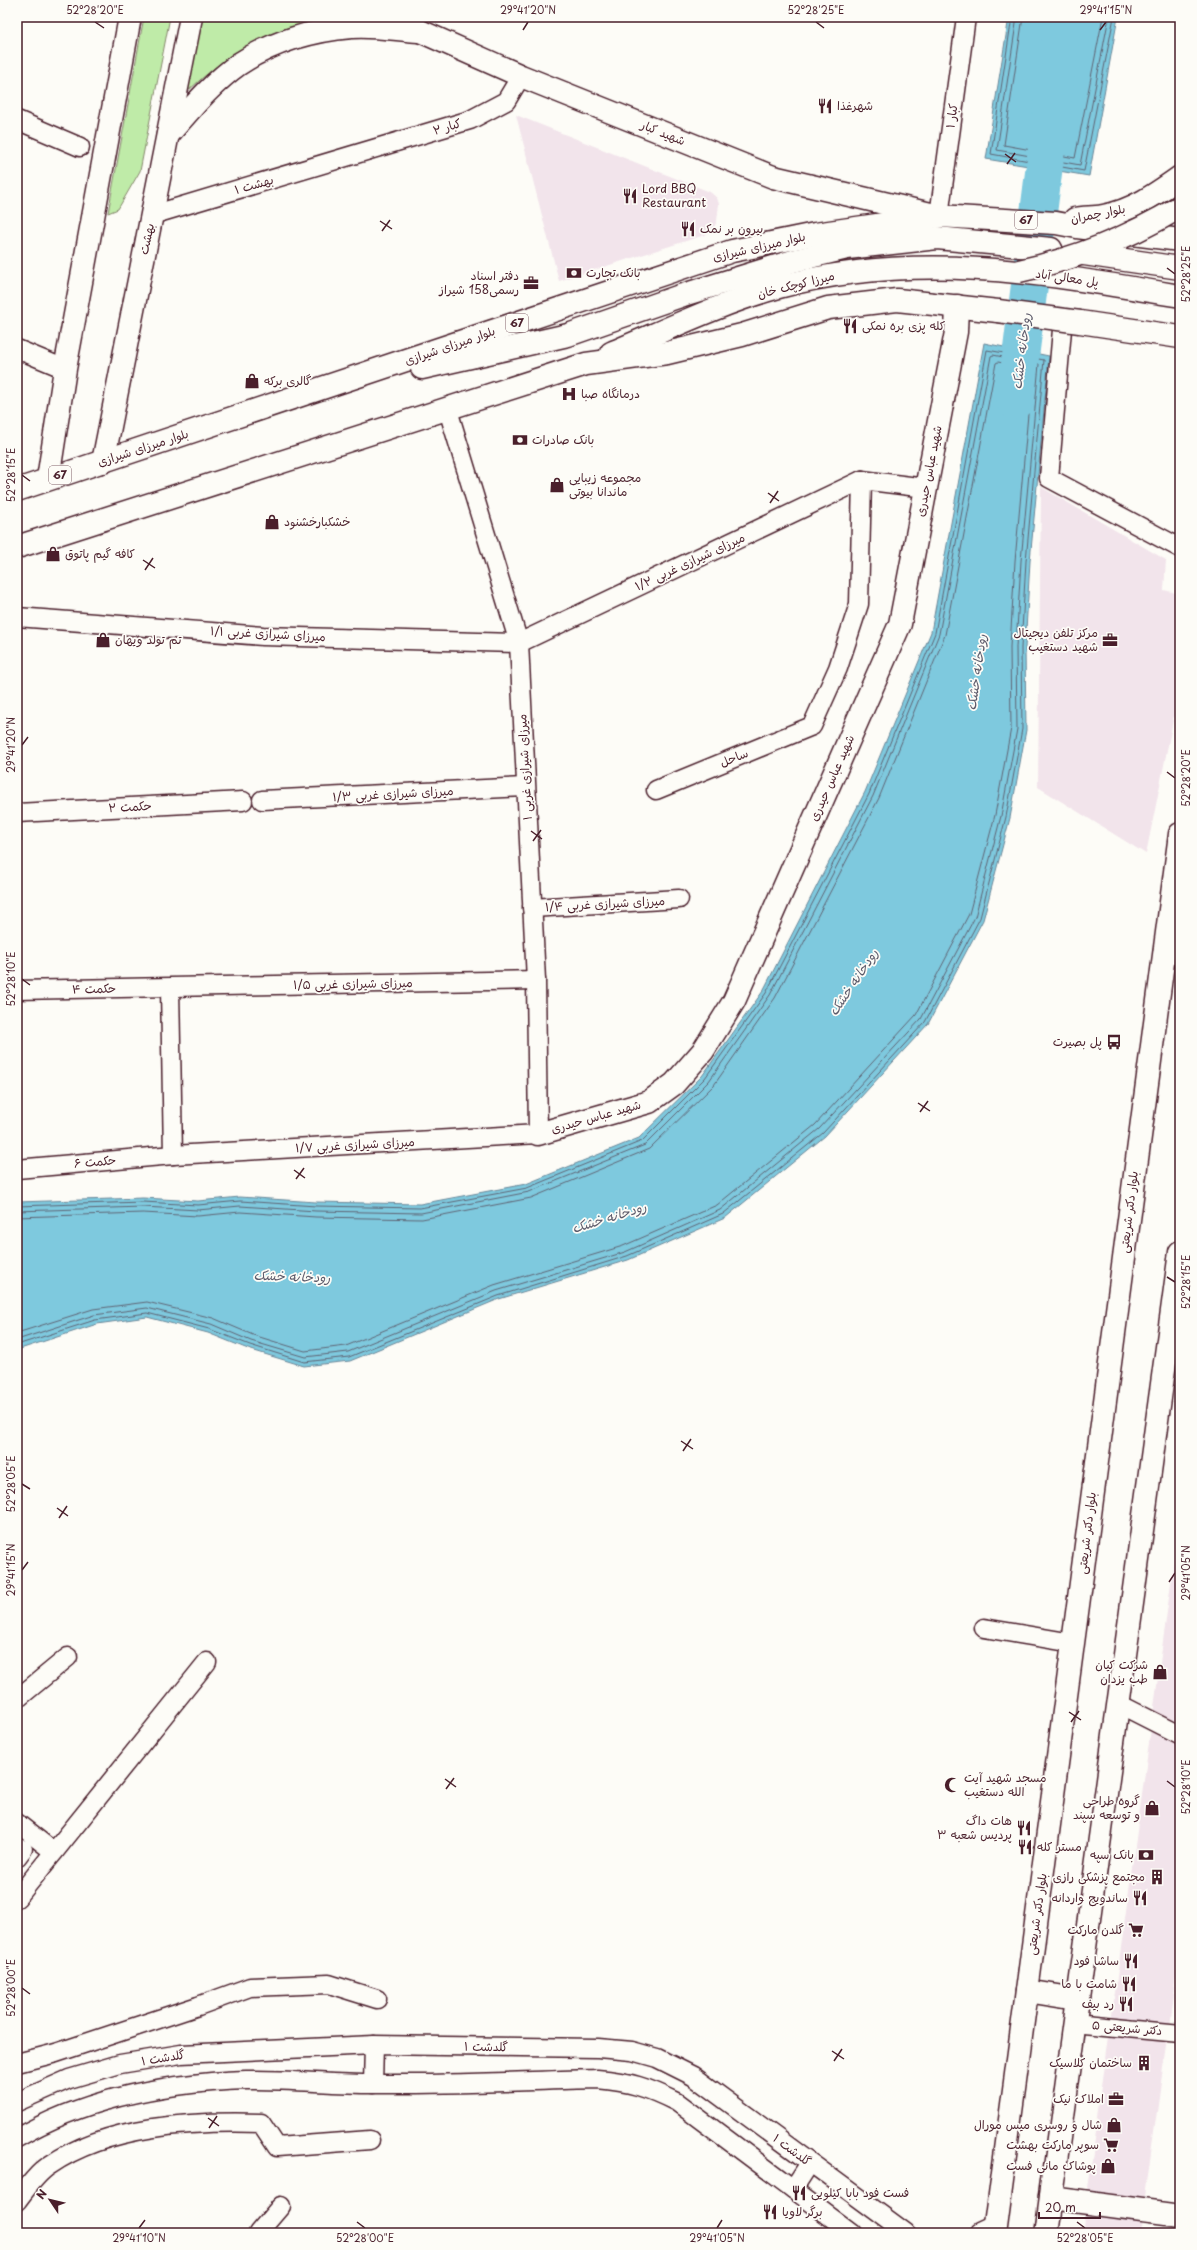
<svg xmlns="http://www.w3.org/2000/svg" width="1197" height="2250" viewBox="0 0 1197 2250" font-family="'Playpen Sans','Playpen Sans Arabic',sans-serif">
  <style>
    .built { fill: #f2e4eb }
    .green { fill: #bfeba8; stroke: #84856a }
    .water { fill: #7ec9de; stroke: #698596 }
    .lines { fill: none; stroke-linecap: round; stroke-linejoin: round }
    .shore { stroke: #5f6373; stroke-width: 1 }
    .river { stroke: #7ec9de; stroke-width: 37 }
    .street-casing { stroke: #4a1f2b; stroke-width: 21 }
    .secondary-casing { stroke: #4a1f2b; stroke-width: 25 }
    .primary-casing { stroke: #4a1f2b; stroke-width: 25 }
    .street { stroke: #fdfcf7; stroke-width: 18 }
    .secondary { stroke: #fdfcf7; stroke-width: 22 }
    .primary { stroke: #fdfcf7; stroke-width: 22 }
    .primary-bridge-casing { stroke: #4a1f2b; stroke-width: 25; stroke-linecap: butt }
    .primary-bridge { stroke: #fdfcf7; stroke-width: 22 }
    .ticks { fill: none; stroke: #4a1f2b; stroke-width: 1.5 }
    .labels { text-anchor: middle; stroke-width: 3.5; stroke-linejoin: round; paint-order: stroke }
    .shield { fill: #fdfcf7; stroke: #806168; stroke-width: 1 }
    .shield-label { font-size: 11px; font-weight: bold; fill: #4a1f2b }
    .poi-label { font-size: 12px; fill: #4a1f2b; stroke: #fdfcf7; text-anchor: end }
    .street-label { font-size: 12px; fill: #4a1f2b; stroke: #fdfcf7 }
    .water-label { font-size: 13px; font-style: italic; fill: #5c5a6a; stroke: #fdfcf7 }
    .neatline { fill: none; stroke: #4a1f2b; stroke-width: 1.5 }
    .ticks-label { font-size: 10px; text-anchor: middle; fill: #4a1f2b }
  </style>
  <rect width="100%" height="100%" fill="#fdfcf7"/>
  <filter id="ink" filterUnits="userSpaceOnUse"><feTurbulence type="fractalNoise" baseFrequency=".025" numOctaves="2"/><feDisplacementMap in="SourceGraphic" scale="8" xChannelSelector="R" yChannelSelector="G"/><feConvolveMatrix kernelMatrix="1 2 1 2 8 2 1 2 1" color-interpolation-filters="sRGB"/></filter>
  <g filter="url(#ink)">
    <g class="built">
      <polygon points="516,115 710,192 717,198 719,204 717,221 713,229 705,235 559,281"/>
      <polygon points="1041,487 1166,560 1164,590 1180,594 1180,686 1146,854 1038,787"/>
      <polygon points="1180,1517 1180,1946 1140,2233 1082,2233"/>
    </g>
    <g class="green">
      <polygon points="144,17 170,17 140,171 118,209 108,213"/>
      <path d="M197,17H337C272,27 231,49 184,95Z"/>
    </g>
    <g class="water">
      <polygon points="1009,17 1118,17 1089,176 986,159"/>
      <polygon points="984,343 1049,356 1030,561 1025,648 1026,730 1010,818 983,920 928,1024 825,1136 725,1218 628,1260 499,1299 350,1361 304,1366 248,1349 208,1333 147,1317 97,1324 17,1350 17,1202 143,1198 198,1201 240,1197 316,1202 420,1204 526,1184 639,1138 702,1076 763,991 865,792 931,632"/>
    </g>
    <g class="lines">
      <g class="shore">
        <polyline points="1012,17 991,154 1084,171 1114,17"/>
        <polyline points="1017,17 997,150 1080,165 1109,17"/>
        <polyline points="1023,17 1004,145 1075,158 1103,17"/>
        <polyline points="17,1206 143,1202 198,1205 240,1201 316,1206 420,1208 527,1188 642,1141 705,1078 766,993 869,794 935,633 987,350 1044,360 1026,561 1021,648 1022,729 1006,817 980,918 925,1022 823,1133 723,1214 627,1256 498,1296 349,1357 304,1362 250,1345 209,1329 147,1313 95,1320 17,1345"/>
        <polyline points="17,1211 143,1207 198,1210 240,1206 316,1211 421,1213 529,1192 645,1145 709,1081 770,995 873,796 939,634 991,356 993,355 1039,364 1021,561 1016,647 1017,729 1001,816 975,917 921,1019 819,1129 720,1210 625,1252 496,1291 348,1352 305,1357 251,1341 211,1324 147,1308 94,1315 17,1340"/>
        <polyline points="17,1217 143,1213 198,1216 240,1212 316,1217 422,1219 531,1198 649,1149 714,1085 775,998 879,798 945,635 996,363 998,362 1032,369 1015,561 1010,647 1011,728 995,815 969,914 916,1015 815,1125 717,1205 623,1246 494,1285 346,1346 305,1351 253,1335 213,1318 147,1302 93,1309 17,1333"/>
      </g>
      <polyline class="river" points="1015,401 1063,17"/>
      <g class="street-casing">
        <g id="street">
          <polyline points="17,120 80,147"/>
          <polyline points="152,215 470,120 506,101 521,76"/>
          <polyline points="939,216 966,17"/>
          <polyline points="1063,318 1049,478 1180,548"/>
          <polyline points="17,349 65,369"/>
          <polyline points="862,480 926,488"/>
          <polyline points="17,617 263,636 519,643 862,480"/>
          <polyline points="656,790 812,726 838,668 859,604 862,480"/>
          <polyline points="262,800 525,787"/>
          <polyline points="17,813 243,801"/>
          <polyline points="532,908 679,899"/>
          <polyline points="170,988 173,1155"/>
          <polyline points="17,990 536,980"/>
          <polyline points="17,1169 173,1155 538,1134 536,980 519,643 448,410"/>
          <polyline points="984,1628 1073,1643"/>
          <polyline points="17,1699 68,1657"/>
          <polyline points="1117,1703 1180,1735"/>
          <polyline points="17,1823 54,1852"/>
          <polyline points="17,1857 23,1849"/>
          <polyline points="17,1898 207,1662"/>
          <polyline points="1074,2023 1180,2033"/>
          <polyline points="17,2063 56,2053 198,2006 250,1987 329,1984 377,1999"/>
          <polyline points="373,2084 374,2045"/>
          <polyline points="17,2102 69,2079 120,2064 181,2054 374,2045 598,2048 632,2051 657,2058 693,2076 906,2233"/>
          <path d="M17,2138C86,2097 167,2083 246,2080C288,2079 331,2084 373,2084C448,2085 522,2081 597,2079C630,2082 647,2087 677,2102L852,2233"/>
          <polyline points="793,2189 810,2163"/>
          <path d="M17,2201C26,2189 37,2173 50,2165C108,2125 193,2121 261,2123L277,2147L370,2140"/>
          <polyline points="258,2233 281,2206"/>
          <polyline points="981,2233 996,2226"/>
        </g>
      </g>
      <g class="secondary-casing">
        <g id="secondary">
          <polyline points="398,17 420,31 521,76 773,177 939,216"/>
          <path d="M168,135C190,110 212,83 239,64C272,42 313,30 352,27C373,25 397,30 419,31"/>
          <polyline points="103,462 191,17"/>
          <polyline points="48,479 65,369 130,17"/>
          <polyline points="538,1134 649,1102 674,1084 703,1051 734,1001 900,624 956,332 957,306"/>
          <polyline points="1051,2198 1180,2215"/>
        </g>
      </g>
      <g class="primary-casing">
        <g id="primary">
          <path d="M1075,219C1084,217 1093,218 1103,216C1132,211 1156,194 1180,177"/>
          <polyline points="1080,322 1180,337"/>
          <path d="M611,353C666,330 721,303 779,287C916,250 1044,273 1180,296"/>
          <polyline points="422,368 568,335 683,295 793,261 847,248 937,238 1051,249"/>
          <polyline points="17,490 732,251 815,234 939,216 1056,223 1077,227 1180,240"/>
          <polyline points="17,547 586,364 667,353 742,335 828,308 897,300 998,311"/>
          <polyline points="1027,1991 1077,1999"/>
          <polyline points="995,2233 1180,834"/>
          <polyline points="1046,2233 1180,1252"/>
        </g>
      </g>
      <use href="#street" class="street"/>
      <use href="#secondary" class="secondary"/>
      <use href="#primary" class="primary"/>
      <g class="primary-bridge-casing">
        <g id="primary-bridge">
          <polyline points="1084,254 1180,268"/>
          <path d="M1019,271C1076,259 1130,237 1180,207"/>
          <polyline points="998,311 1080,322"/>
        </g>
      </g>
      <use href="#primary-bridge" class="primary-bridge"/>
    </g>
  </g>
  <path class="ticks" d="M95,22L104,28M816,22L824,28M523,30L528,22M1100,30L1106,22M1005,154L1016,162M1007,164L1015,153M380,221L392,229M382,231L390,220M1167,268L1175,274M22,475L30,481M768,493L779,501M770,503L778,491M143,560L155,568M145,570L153,558M22,745L28,737M1167,772L1175,778M531,831L542,839M533,841L541,830M22,979L30,985M918,1103L930,1111M920,1112L928,1101M294,1170L305,1178M296,1179L304,1168M1167,1277L1175,1282M681,1441L693,1449M683,1451L691,1439M22,1484L30,1489M57,1508L68,1516M59,1518L67,1506M22,1570L28,1562M1169,1582L1175,1573M1069,1712L1081,1720M1071,1722L1079,1711M445,1779L456,1787M1167,1781L1175,1787M446,1789L454,1778M22,1988L30,1994M832,2051L844,2059M834,2061L842,2049M208,2118L219,2126M209,2128L217,2116M357,2222L365,2228M1077,2222L1085,2228M139,2228L145,2220M717,2228L722,2220"/>
  <defs>
    <g id="restaurant-bare" transform="scale(1.2)"><path d="M-5-6h1v4h1v-4h1v4h1v-4h1v5L-1.5 .5V6h-2V.5L-5-1ZM5-6V6H3V1.5H1.5Q1.5-4 5-6Z" fill="#4a1f2b" stroke="#fdfcf7" stroke-width="2.5" paint-order="stroke"/></g>
    <g id="bank-bare" transform="scale(1.2)"><path d="M-6-4H6V4H-6ZM0-2.3a2.3 2.3 0 1 0 0 4.6a2.3 2.3 0 1 0 0-4.6Z" fill="#4a1f2b" stroke="#fdfcf7" stroke-width="2.5" paint-order="stroke"/></g>
    <g id="office-bare" transform="scale(1.2)"><path d="M-6-3h4V-5.5h4V-3h4V5H-6ZM-1-4.5V-3h2v-1.5ZM-6 0V1H6V0Z" fill="#4a1f2b" stroke="#fdfcf7" stroke-width="2.5" paint-order="stroke"/></g>
    <g id="shop-bare" transform="scale(1.2)"><path d="M-5-2.5h2.3a2.7 3.5 0 0 1 5.4 0H5L5.5 6h-11ZM-1.5-2.5h3a1.5 2.3 0 0 0-3 0Z" fill="#4a1f2b" stroke="#fdfcf7" stroke-width="2.5" paint-order="stroke"/></g>
    <g id="hospital-bare" transform="scale(1.2)"><path d="M-5-5h3v3.5h4V-5h3V5h-3V1.5h-4V5h-3Z" fill="#4a1f2b" stroke="#fdfcf7" stroke-width="2.5" paint-order="stroke"/></g>
    <g id="bus-bare" transform="scale(1.2)"><path d="M-5-6H5V4H4V6H2V4H-2V6H-4V4H-5ZM-3.5-4V0h7V-4ZM-3.5 1.2v1.5H-2V1.2ZM2 1.2v1.5H3.5V1.2Z" fill="#4a1f2b" stroke="#fdfcf7" stroke-width="2.5" paint-order="stroke"/></g>
    <g id="mosque-bare" transform="scale(1.2)"><path d="M3.5-4.9A6 6 0 1 0 3.5 4.9A5 5 0 1 1 3.5-4.9Z" fill="#4a1f2b" stroke="#fdfcf7" stroke-width="2.5" paint-order="stroke"/></g>
    <g id="building-bare" transform="scale(1.2)"><path d="M-4-6H4V6H1V3H-1V6H-4ZM-2.5-4.3h1.7v1.8h-1.7ZM.8-4.3h1.7v1.8H.8ZM-2.5-1h1.7V.8h-1.7ZM.8-1h1.7V.8H.8Z" fill="#4a1f2b" stroke="#fdfcf7" stroke-width="2.5" paint-order="stroke"/></g>
    <g id="supermarket-bare" transform="scale(1.2)"><path d="M-6-5.5h2.5l.6 2H6L4.5 2H-2.5L-4.4-4H-6ZM-1.5 3.2a1.3 1.3 0 1 0 .1 0ZM3 3.2a1.3 1.3 0 1 0 .1 0Z" fill="#4a1f2b" stroke="#fdfcf7" stroke-width="2.5" paint-order="stroke"/></g>
  </defs>
  <g fill-rule="evenodd">
    <use href="#restaurant-bare" x="825" y="106"/>
    <use href="#restaurant-bare" x="630" y="196"/>
    <use href="#restaurant-bare" x="688" y="229"/>
    <use href="#bank-bare" x="574" y="273"/>
    <use href="#office-bare" x="531" y="283"/>
    <use href="#restaurant-bare" x="850" y="326"/>
    <use href="#shop-bare" x="252" y="381"/>
    <use href="#hospital-bare" x="569" y="394"/>
    <use href="#bank-bare" x="520" y="440"/>
    <use href="#shop-bare" x="557" y="485"/>
    <use href="#shop-bare" x="272" y="522"/>
    <use href="#shop-bare" x="53" y="554"/>
    <use href="#shop-bare" x="103" y="640"/>
    <use href="#office-bare" x="1110" y="640"/>
    <use href="#bus-bare" x="1114" y="1042"/>
    <use href="#shop-bare" x="1160" y="1672"/>
    <use href="#mosque-bare" x="952" y="1785"/>
    <use href="#shop-bare" x="1152" y="1808"/>
    <use href="#restaurant-bare" x="1024" y="1828"/>
    <use href="#restaurant-bare" x="1025" y="1847"/>
    <use href="#bank-bare" x="1146" y="1855"/>
    <use href="#building-bare" x="1157" y="1877"/>
    <use href="#restaurant-bare" x="1140" y="1898"/>
    <use href="#supermarket-bare" x="1136" y="1930"/>
    <use href="#restaurant-bare" x="1131" y="1961"/>
    <use href="#restaurant-bare" x="1129" y="1984"/>
    <use href="#restaurant-bare" x="1126" y="2004"/>
    <use href="#building-bare" x="1144" y="2063"/>
    <use href="#office-bare" x="1116" y="2099"/>
    <use href="#shop-bare" x="1114" y="2125"/>
    <use href="#supermarket-bare" x="1111" y="2145"/>
    <use href="#shop-bare" x="1108" y="2166"/>
    <use href="#restaurant-bare" x="799" y="2193"/>
    <use href="#restaurant-bare" x="770" y="2212"/>
  </g>
  <g class="labels">
    <g class="shield">
      <rect x="1015" y="211" width="22" height="18" rx="3"/>
      <rect x="506" y="314" width="22" height="18" rx="3"/>
      <rect x="49" y="466" width="22" height="18" rx="3"/>
    </g>
    <g class="shield-label">
      <text x="1026" y="224">67</text>
      <text x="517" y="327">67</text>
      <text x="60" y="479">67</text>
    </g>
    <g class="poi-label">
      <text x="837" y="110" text-anchor="start">شهرغذا</text>
      <text x="642" y="193" text-anchor="start">Lord BBQ<tspan x="642" dy="14">Restaurant</tspan></text>
      <text x="700" y="233" text-anchor="start">بیرون بر نمک</text>
      <text x="586" y="277" text-anchor="start">بانک تجارت</text>
      <text x="519" y="280">دفتر اسناد<tspan x="519" dy="14">رسمی158 شیراز</tspan></text>
      <text x="862" y="330" text-anchor="start">کله پزی بره نمکی</text>
      <text x="264" y="385" text-anchor="start">گالری برکه</text>
      <text x="581" y="398" text-anchor="start">درمانگاه صبا</text>
      <text x="532" y="444" text-anchor="start">بانک صادرات</text>
      <text x="569" y="482" text-anchor="start">مجموعه زیبایی<tspan x="569" dy="14">ماندانا بیوتی</tspan></text>
      <text x="284" y="526" text-anchor="start">خشکبارخشنود</text>
      <text x="65" y="558" text-anchor="start">کافه گیم پاتوق</text>
      <text x="1098" y="637">مرکز تلفن دیجیتال<tspan x="1098" dy="14">شهید دستغیب</tspan></text>
      <text x="115" y="644" text-anchor="start">تم تولد ویهان</text>
      <text x="1102" y="1046">پل بصیرت</text>
      <text x="1148" y="1669">شرکت کیان<tspan x="1148" dy="14">طب یزدان</tspan></text>
      <text x="964" y="1782" text-anchor="start">مسجد شهید آیت<tspan x="964" dy="14">الله دستغیب</tspan></text>
      <text x="1140" y="1805">گروه طراحی<tspan x="1140" dy="14">و توسعه سپند</tspan></text>
      <text x="1012" y="1825">هات داگ<tspan x="1012" dy="14">پردیس شعبه ۳</tspan></text>
      <text x="1037" y="1851" text-anchor="start">مستر کله</text>
      <text x="1134" y="1859">بانک سپه</text>
      <text x="1145" y="1881">مجتمع پزشکی رازی</text>
      <text x="1128" y="1902">ساندویچ واردانه</text>
      <text x="1124" y="1934">گلدن مارکت</text>
      <text x="1119" y="1965">ساشا فود</text>
      <text x="1117" y="1988">شامت با ما</text>
      <text x="1114" y="2008">رد بیف</text>
      <text x="1132" y="2067">ساختمان کلاسیک</text>
      <text x="1104" y="2103">املاک نیک</text>
      <text x="1102" y="2129">شال و روسری میس مورال</text>
      <text x="1099" y="2149">سوپر مارکت بهشت</text>
      <text x="1096" y="2170">پوشاک مانی فست</text>
      <text x="811" y="2197" text-anchor="start">فست فود بابا کیلویی</text>
      <text x="782" y="2216" text-anchor="start">برگر لاویا</text>
    </g>
    <g class="street-label">
      <text transform="translate(952 116) rotate(-82)" y="4">۱ کبار</text>
      <text transform="translate(447 127) rotate(-17)" y="4">۲ کبار</text>
      <text transform="translate(663 133) rotate(22)" y="4">شهید کبار</text>
      <text transform="translate(254 185) rotate(-16)" y="4">۱ بهشت</text>
      <text transform="translate(1098 214) rotate(-11)" y="4">بلوار چمران</text>
      <text transform="translate(147 239) rotate(-78)" y="4">بهشت</text>
      <text transform="translate(759 247) rotate(-13)" y="4">بلوار میرزای شیرازی</text>
      <text transform="translate(1067 278) rotate(8)" y="4">پل معالی آباد</text>
      <text transform="translate(796 285) rotate(-14)" y="4">میرزا کوچک خان</text>
      <text transform="translate(450 346) rotate(-19)" y="4">بلوار میرزای شیرازی</text>
      <text transform="translate(143 448) rotate(-18)" y="4">بلوار میرزای شیرازی</text>
      <text transform="translate(929 471) rotate(-79)" y="4">شهید عباس حیدری</text>
      <text transform="translate(690 562) rotate(-25)" y="4">۱/۲ میرزای شیرازی غربی</text>
      <text transform="translate(268 634) rotate(3)" y="4">۱/۱ میرزای شیرازی غربی</text>
      <text transform="translate(734 758) rotate(-22)" y="4">ساحل</text>
      <text transform="translate(525 767) rotate(-93)" y="4">۱ میرزای شیرازی غربی</text>
      <text transform="translate(832 778) rotate(-66)" y="4">شهید عباس حیدری</text>
      <text transform="translate(393 794) rotate(-3)" y="4">۱/۳ میرزای شیرازی غربی</text>
      <text transform="translate(130 807) rotate(-3)" y="4">۲ حکمت</text>
      <text transform="translate(605 904) rotate(-3)" y="4">۱/۴ میرزای شیرازی غربی</text>
      <text transform="translate(353 984) rotate(-1)" y="4">۱/۵ میرزای شیرازی غربی</text>
      <text transform="translate(94 989) rotate(-1)" y="4">۴ حکمت</text>
      <text transform="translate(596 1117) rotate(-16)" y="4">شهید عباس حیدری</text>
      <text transform="translate(355 1145) rotate(-3)" y="4">۱/۷ میرزای شیرازی غربی</text>
      <text transform="translate(95 1162) rotate(-5)" y="4">۶ حکمت</text>
      <text transform="translate(1129 1212) rotate(-83)" y="4">بلوار دکتر شریعتی</text>
      <text transform="translate(1087 1533) rotate(-83)" y="4">بلوار دکتر شریعتی</text>
      <text transform="translate(1037 1914) rotate(-82)" y="4">بلوار دکتر شریعتی</text>
      <text transform="translate(1127 2028) rotate(5)" y="4">۵ دکتر شریعتی</text>
      <text transform="translate(486 2047) rotate(1)" y="4">گلدشت ۱</text>
      <text transform="translate(163 2058) rotate(-9)" y="4">گلدشت ۱</text>
      <text transform="translate(792 2150) rotate(37)" y="4">گلدشت ۱</text>
    </g>
    <g class="water-label">
      <text transform="translate(1021 351) rotate(-83)" y="5">رودخانه خشک</text>
      <text transform="translate(976 672) rotate(-82)" y="5">رودخانه خشک</text>
      <text transform="translate(853 982) rotate(-56)" y="5">رودخانه خشک</text>
      <text transform="translate(609 1217) rotate(-17)" y="5">رودخانه خشک</text>
      <text transform="translate(292 1276) rotate(2)" y="5">رودخانه خشک</text>
    </g>
  </g>
  <rect width="1197" height="2250" fill="none" stroke="#fdfcf7" stroke-width="44"/>
  <g transform="translate(50 2200) rotate(305)" stroke="#fdfcf7" stroke-width="3" paint-order="stroke">
  <path d="M0-3L7 15L0 10L-7 15Z" fill="#4a1f2b"/>
  <text y="-6" font-size="11" font-weight="bold" text-anchor="middle" fill="#4a1f2b">N</text>
  </g>
  <path d="M1039 2212v6h61v-6" fill="none" stroke="#4a1f2b" stroke-width="2"/>
  <text x="1045" y="2212" font-size="12" fill="#4a1f2b" stroke="#fdfcf7" stroke-width="3" paint-order="stroke">20 m</text>
  <rect x="22" y="22" width="1153" height="2206" class="neatline"/>
  <g class="ticks-label">
    <text x="95" y="14">52°28'20"E</text>
    <text x="528" y="14">29°41'20"N</text>
    <text x="816" y="14">52°28'25"E</text>
    <text x="1106" y="14">29°41'15"N</text>
    <text transform="translate(1186 274) rotate(-90)" y="4">52°28'25"E</text>
    <text transform="translate(11 475) rotate(-90)" y="4">52°28'15"E</text>
    <text transform="translate(11 745) rotate(-90)" y="4">29°41'20"N</text>
    <text transform="translate(1186 778) rotate(-90)" y="4">52°28'20"E</text>
    <text transform="translate(11 979) rotate(-90)" y="4">52°28'10"E</text>
    <text transform="translate(1186 1282) rotate(-90)" y="4">52°28'15"E</text>
    <text transform="translate(11 1484) rotate(-90)" y="4">52°28'05"E</text>
    <text transform="translate(11 1570) rotate(-90)" y="4">29°41'15"N</text>
    <text transform="translate(1186 1573) rotate(-90)" y="4">29°41'05"N</text>
    <text transform="translate(1186 1787) rotate(-90)" y="4">52°28'10"E</text>
    <text transform="translate(11 1988) rotate(-90)" y="4">52°28'00"E</text>
    <text x="139" y="2242">29°41'10"N</text>
    <text x="365" y="2242">52°28'00"E</text>
    <text x="717" y="2242">29°41'05"N</text>
    <text x="1085" y="2242">52°28'05"E</text>
  </g>
</svg>
